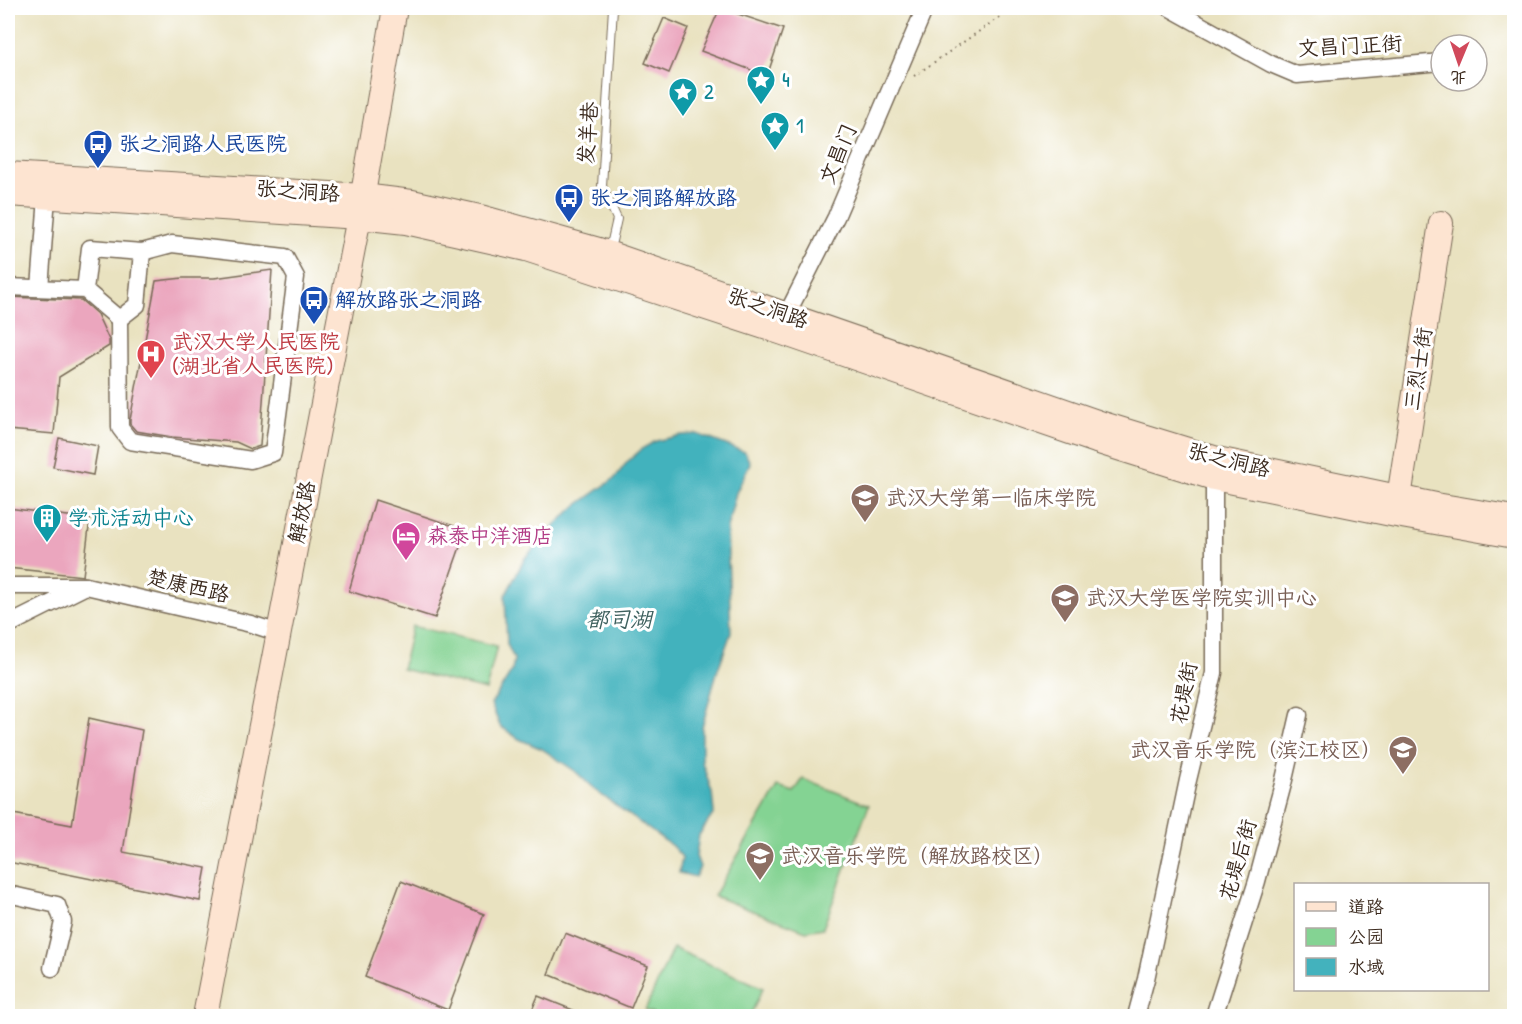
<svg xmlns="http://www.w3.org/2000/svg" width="1522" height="1024" viewBox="0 0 1522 1024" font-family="'Patrick Hand','LXGW WenKai TC',sans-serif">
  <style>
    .green { fill: #84d393; stroke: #607e58; stroke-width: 1.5 }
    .water { fill: #43b2bd; stroke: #3f6e6e; stroke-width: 1.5 }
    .building { fill: #eba6be }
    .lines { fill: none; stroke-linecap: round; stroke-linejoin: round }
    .lane-casing { stroke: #786a57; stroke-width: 10 }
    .street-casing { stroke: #786a57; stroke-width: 19 }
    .secondary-casing { stroke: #786a57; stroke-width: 26 }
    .path { stroke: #786a57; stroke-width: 2; stroke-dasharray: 1.5 4.5; stroke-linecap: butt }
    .lane { stroke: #fff; stroke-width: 8 }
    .street { stroke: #fff; stroke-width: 16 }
    .secondary { stroke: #fde4d1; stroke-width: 24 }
    .labels { text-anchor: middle; stroke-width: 6; stroke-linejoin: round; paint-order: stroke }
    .street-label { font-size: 21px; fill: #3b2a1e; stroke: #fff }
    .culture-label { font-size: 21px; fill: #0d838f; stroke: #fff; text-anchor: start }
    .transit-label { font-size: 21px; fill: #164399; stroke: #fff; text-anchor: start }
    .health-label { font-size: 21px; fill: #be3a42; stroke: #fff; text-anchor: start }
    .education-label { font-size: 21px; fill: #785e54; stroke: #fff; text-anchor: start }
    .hotel-label { font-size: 21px; fill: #b23c85; stroke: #fff; text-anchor: start }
    .water-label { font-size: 22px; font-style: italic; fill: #3e605e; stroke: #fff }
  </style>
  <rect width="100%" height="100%" fill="#fff"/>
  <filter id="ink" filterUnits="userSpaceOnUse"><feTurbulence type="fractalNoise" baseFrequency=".0167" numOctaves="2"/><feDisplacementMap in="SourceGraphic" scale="12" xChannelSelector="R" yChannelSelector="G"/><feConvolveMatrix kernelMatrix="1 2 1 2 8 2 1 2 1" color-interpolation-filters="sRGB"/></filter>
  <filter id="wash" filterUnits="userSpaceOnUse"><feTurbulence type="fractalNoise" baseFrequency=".008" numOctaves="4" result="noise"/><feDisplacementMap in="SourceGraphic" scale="24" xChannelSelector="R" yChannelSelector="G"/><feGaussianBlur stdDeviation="1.35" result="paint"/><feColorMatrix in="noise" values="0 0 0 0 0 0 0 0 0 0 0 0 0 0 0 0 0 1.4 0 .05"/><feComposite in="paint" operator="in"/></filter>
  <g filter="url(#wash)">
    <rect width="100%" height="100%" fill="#e9e2c0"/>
    <g class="green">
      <polygon points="412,626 497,646 486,690 402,669"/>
      <polygon points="803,779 869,805 823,928 806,931 714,896 778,787 794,792"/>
      <polygon points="673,948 763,988 750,1016 659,1016 645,1010"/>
    </g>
    <polygon class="water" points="697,434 745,452 750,463 736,493 727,528 731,633 717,672 702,727 702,762 712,792 714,813 699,835 696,856 700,867 695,877 679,873 682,857 672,846 596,791 575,771 542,749 519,739 500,726 491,704 512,671 514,659 507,644 505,596 525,558 553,527 577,505 615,478 627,462 643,448 656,441 682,435"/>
    <g id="blocks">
      <g class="building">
        <polygon points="720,8 783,29 767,76 701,51"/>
        <polygon points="664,18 688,28 669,73 645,63"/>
        <polygon points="272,270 260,446 251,449 236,442 172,437 136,431 130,424 130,420 156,281 183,278 214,278"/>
        <polygon points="8,297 81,300 97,314 109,340 109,346 59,377 54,434 8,430 9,382 8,381"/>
        <polygon points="59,438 98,446 93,475 53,467"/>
        <polygon points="375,500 466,530 435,618 349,591"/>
        <polygon points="8,508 90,519 83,576 8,568"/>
        <polygon points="89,718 142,730 123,852 206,868 200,901 8,862 8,813 72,825"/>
        <polygon points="401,881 484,914 448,1010 365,977"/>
        <polygon points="565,933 648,966 631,1008 548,974"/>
        <polygon points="538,996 588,1016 588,1017 529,1017"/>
      </g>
    </g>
  </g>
  <g filter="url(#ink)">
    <use href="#blocks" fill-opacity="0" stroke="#786a57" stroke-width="1.5"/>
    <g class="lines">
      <g class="lane-casing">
        <polyline id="lane" points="603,248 612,241 617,219 602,186 613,8"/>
      </g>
      <g class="street-casing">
        <g id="street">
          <polyline points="1170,8 1271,64 1297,75 1441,62"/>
          <polyline points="8,287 85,290 119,319 137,305 142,252 90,248 85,290"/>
          <polyline points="40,288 47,197"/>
          <polyline points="787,314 836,217 925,8"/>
          <polyline points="119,319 120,428 130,441 251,460 273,453 296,277 285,257 172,244 142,252"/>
          <polyline points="8,586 86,586 8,625"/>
          <polyline points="86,586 251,624 279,633"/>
          <polyline points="8,894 57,905 63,922 52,968"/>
          <polyline points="1136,1016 1146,979 1188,780 1214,673 1214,478"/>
          <polyline points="1214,1016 1257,881 1283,784 1299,715"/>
        </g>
      </g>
      <g class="secondary-casing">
        <g id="secondary">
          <polyline points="8,174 363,196 412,202 484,218 599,250 1103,424 1217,459 1436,505 1514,518"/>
          <polyline points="8,194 359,217 406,222 526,249 780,332 1096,441 1214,478 1396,515 1514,536"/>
          <polyline points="1397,511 1441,223"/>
          <polyline points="205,1016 359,217 395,8"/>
        </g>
      </g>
      <polyline class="path" points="914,76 1013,8"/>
      <use href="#lane" class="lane"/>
      <use href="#street" class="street"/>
      <use href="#secondary" class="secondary"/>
    </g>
  </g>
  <defs>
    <g id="sight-pin" transform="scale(1.5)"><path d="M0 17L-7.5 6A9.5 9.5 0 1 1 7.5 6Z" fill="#0f9aa8" stroke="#fff"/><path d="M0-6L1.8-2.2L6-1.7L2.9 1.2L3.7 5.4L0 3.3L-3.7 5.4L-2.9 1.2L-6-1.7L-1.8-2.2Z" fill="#fff"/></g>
    <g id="bus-pin" transform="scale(1.5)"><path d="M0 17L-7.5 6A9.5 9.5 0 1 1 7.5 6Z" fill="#1a4fb4" stroke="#fff"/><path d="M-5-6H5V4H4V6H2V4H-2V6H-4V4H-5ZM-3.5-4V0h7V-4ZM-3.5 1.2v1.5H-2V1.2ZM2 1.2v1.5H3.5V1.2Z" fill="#fff"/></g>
    <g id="hospital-pin" transform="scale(1.5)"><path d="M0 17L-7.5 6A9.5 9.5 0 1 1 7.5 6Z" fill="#e0444e" stroke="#fff"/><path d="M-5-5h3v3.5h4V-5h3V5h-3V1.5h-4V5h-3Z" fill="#fff"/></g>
    <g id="university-pin" transform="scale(1.5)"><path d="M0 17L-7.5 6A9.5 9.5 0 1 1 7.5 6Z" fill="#8d6e63" stroke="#fff"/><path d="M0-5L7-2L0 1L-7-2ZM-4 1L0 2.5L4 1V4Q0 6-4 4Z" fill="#fff"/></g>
    <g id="building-pin" transform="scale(1.5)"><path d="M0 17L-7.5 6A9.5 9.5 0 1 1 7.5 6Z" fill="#0f9aa8" stroke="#fff"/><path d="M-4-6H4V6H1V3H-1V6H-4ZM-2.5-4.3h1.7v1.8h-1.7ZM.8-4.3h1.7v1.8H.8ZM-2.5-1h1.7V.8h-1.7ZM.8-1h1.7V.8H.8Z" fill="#fff"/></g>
    <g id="hotel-pin" transform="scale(1.5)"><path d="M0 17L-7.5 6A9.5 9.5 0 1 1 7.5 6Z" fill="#d1479c" stroke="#fff"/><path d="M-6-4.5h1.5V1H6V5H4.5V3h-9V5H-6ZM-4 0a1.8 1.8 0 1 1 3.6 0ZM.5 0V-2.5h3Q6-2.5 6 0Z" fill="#fff"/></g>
  </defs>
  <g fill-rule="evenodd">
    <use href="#sight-pin" x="761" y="80"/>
    <use href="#sight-pin" x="683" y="92"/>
    <use href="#sight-pin" x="775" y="126"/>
    <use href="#bus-pin" x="98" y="144"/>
    <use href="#bus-pin" x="569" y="198"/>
    <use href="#bus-pin" x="314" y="300"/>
    <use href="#hospital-pin" x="151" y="354"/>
    <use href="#university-pin" x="865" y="498"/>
    <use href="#building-pin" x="47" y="518"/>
    <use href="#hotel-pin" x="406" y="536"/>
    <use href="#university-pin" x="1065" y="598"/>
    <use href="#university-pin" x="1403" y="750"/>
    <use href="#university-pin" x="760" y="856"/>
  </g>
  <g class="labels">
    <g class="street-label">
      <text transform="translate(1350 46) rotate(-3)" y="7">文昌门正街</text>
      <text transform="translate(588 133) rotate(-86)" y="7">发羊巷</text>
      <text transform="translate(838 154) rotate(-67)" y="7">文昌门</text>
      <text transform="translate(298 191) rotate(4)" y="7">张之洞路</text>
      <text transform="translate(768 308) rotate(19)" y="7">张之洞路</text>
      <text transform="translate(1418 369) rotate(-81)" y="7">三烈士街</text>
      <text transform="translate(1229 460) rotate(14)" y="7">张之洞路</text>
      <text transform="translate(302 512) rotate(-79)" y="7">解放路</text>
      <text transform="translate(188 586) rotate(13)" y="7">楚康西路</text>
      <text transform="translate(1184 693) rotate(-79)" y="7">花堤街</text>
      <text transform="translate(1238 860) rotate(-74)" y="7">花堤后街</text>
    </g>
    <g class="culture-label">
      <text x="782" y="87">4</text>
      <text x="704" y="99">2</text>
      <text x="796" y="133">1</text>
      <text x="68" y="525">学术活动中心</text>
    </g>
    <g class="transit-label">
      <text x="119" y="151">张之洞路人民医院</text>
      <text x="590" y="205">张之洞路解放路</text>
      <text x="335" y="307">解放路张之洞路</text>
    </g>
    <g class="health-label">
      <text x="172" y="349">武汉大学人民医院<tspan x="172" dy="24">(湖北省人民医院)</tspan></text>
    </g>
    <g class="education-label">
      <text x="886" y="505">武汉大学第一临床学院</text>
      <text x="1086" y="605">武汉大学医学院实训中心</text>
      <text x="1382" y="757" text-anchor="end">武汉音乐学院（滨江校区）</text>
      <text x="781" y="863">武汉音乐学院（解放路校区）</text>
    </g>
    <g class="hotel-label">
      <text x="427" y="543">森泰中洋酒店</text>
    </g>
    <g class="water-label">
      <text x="619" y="627">都司湖</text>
    </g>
  </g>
  <rect width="1522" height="1024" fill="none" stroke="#fff" stroke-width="30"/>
  <rect x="1294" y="883" width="195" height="108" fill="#ffffff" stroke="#b1aaa5" stroke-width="1.5"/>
  <rect x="1306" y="902" width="30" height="9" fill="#fde4d1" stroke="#b1aaa5" stroke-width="1.5"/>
  <text x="1348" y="913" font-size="18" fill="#3b2a1e">道路</text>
  <rect x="1306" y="928" width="30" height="18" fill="#84d393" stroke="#b1aaa5" stroke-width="1.5"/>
  <text x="1348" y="943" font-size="18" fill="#3b2a1e">公园</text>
  <rect x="1306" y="958" width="30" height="18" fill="#43b2bd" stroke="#b1aaa5" stroke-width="1.5"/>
  <text x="1348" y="973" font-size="18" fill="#3b2a1e">水域</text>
  <g transform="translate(1459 63) rotate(182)"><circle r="28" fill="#ffffff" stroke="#b1aaa5" stroke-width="1.5"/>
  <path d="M0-4.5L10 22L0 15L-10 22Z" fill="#d1495b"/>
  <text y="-9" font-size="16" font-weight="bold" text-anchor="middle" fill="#3b2a1e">北</text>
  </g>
</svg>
